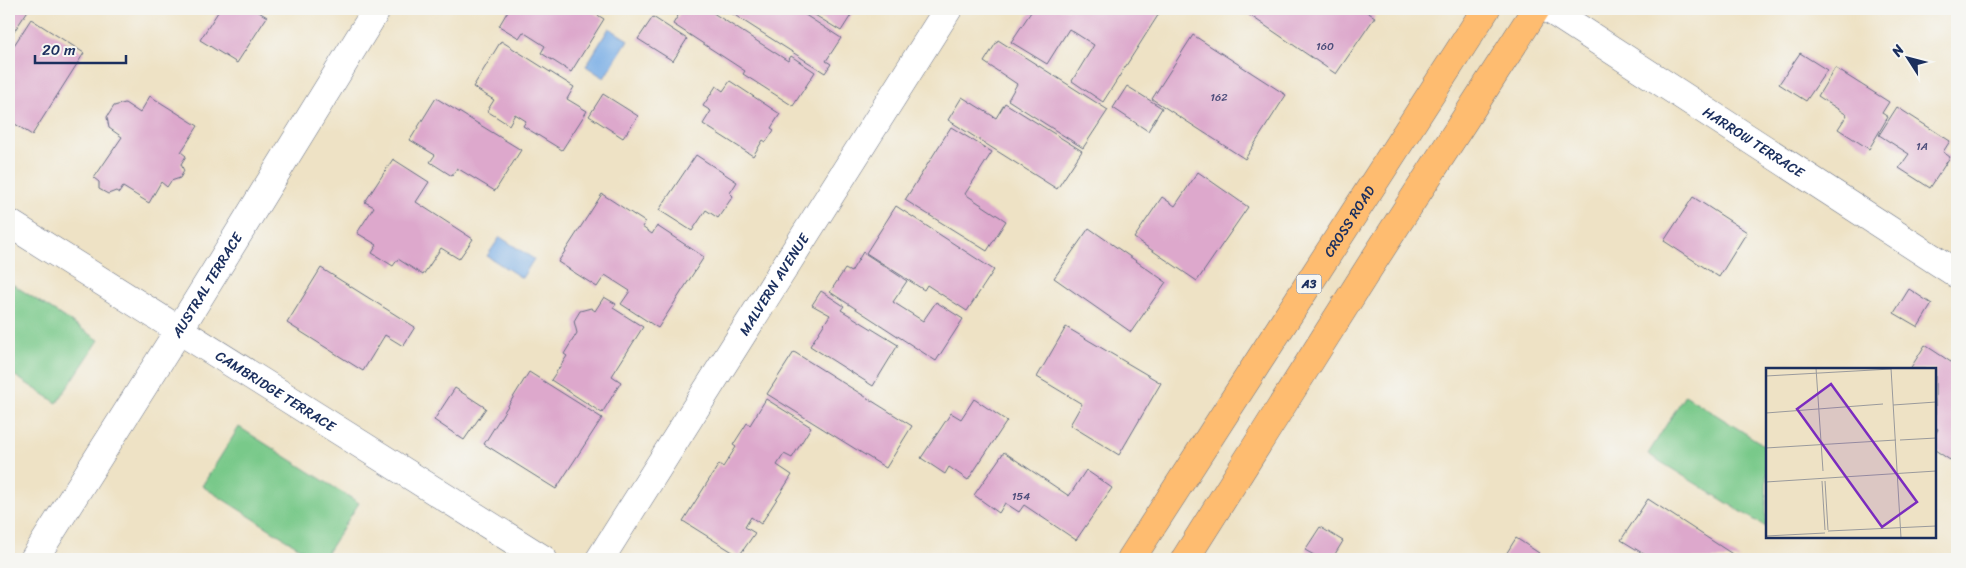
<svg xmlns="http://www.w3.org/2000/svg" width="1966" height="568" viewBox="0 0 1966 568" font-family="Sriracha,sans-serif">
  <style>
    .green { fill: #79c98a; stroke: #4a7c74 }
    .water { fill: #77ace5; stroke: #496ea2 }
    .building { fill: #dda8cc }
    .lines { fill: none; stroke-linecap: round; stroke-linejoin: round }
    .minor-casing { stroke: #656e82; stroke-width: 29 }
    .highway-casing { stroke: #656e82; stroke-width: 29 }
    .minor { stroke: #fff; stroke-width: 28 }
    .highway { stroke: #febc70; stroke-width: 28 }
    .labels { text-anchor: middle; stroke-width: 5; stroke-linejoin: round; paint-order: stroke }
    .number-label { font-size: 11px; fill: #4c4d7a }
    .shield { fill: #f6f6f2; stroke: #5d6b8a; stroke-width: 1 }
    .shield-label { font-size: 12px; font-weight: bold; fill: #1b2f5e }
    .street-label { font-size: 14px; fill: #1b2f5e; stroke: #f6f6f2 }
    .inset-road { fill: none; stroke: #9a9a9c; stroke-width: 1 }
    .view { fill: #7b2cbf; fill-opacity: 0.15; stroke: #7b2cbf; stroke-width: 2.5 }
    .inset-edge { fill: none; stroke: #1b2f5e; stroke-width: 2.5 }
  </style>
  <rect width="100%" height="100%" fill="#f6f6f2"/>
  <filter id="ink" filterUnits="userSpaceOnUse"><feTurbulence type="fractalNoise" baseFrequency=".02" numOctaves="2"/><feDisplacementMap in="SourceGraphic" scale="10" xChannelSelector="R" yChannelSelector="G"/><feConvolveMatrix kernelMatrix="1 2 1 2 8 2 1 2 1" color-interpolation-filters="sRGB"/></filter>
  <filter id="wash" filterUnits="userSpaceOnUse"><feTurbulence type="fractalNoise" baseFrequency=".0096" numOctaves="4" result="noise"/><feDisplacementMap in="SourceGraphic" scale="20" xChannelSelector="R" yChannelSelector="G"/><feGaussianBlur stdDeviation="1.12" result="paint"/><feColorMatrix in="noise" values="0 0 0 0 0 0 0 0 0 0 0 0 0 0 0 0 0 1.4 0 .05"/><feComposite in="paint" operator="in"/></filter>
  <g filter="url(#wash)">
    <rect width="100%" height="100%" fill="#eee2c5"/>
    <g class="green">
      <polygon points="9,282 99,340 57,403 9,372"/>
      <polygon points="1685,395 1767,447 1766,527 1648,454"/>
      <polygon points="239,427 359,503 323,559 317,559 202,486"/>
    </g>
    <g class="water">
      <polygon points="609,28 628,40 604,78 586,66"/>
      <polygon points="500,237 534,259 522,278 487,256"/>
    </g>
    <g id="blocks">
      <g class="building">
        <polygon points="9,9 29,9 9,39"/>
        <polygon points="220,9 254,9 267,17 237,63 200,40"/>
        <polygon points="509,9 588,9 604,19 571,72 541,53 545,46 523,32 519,38 499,26"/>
        <polygon points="682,9 707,9 788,61 791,56 815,72 793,106 743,74 745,71 673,24"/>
        <polygon points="725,9 796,9 841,38 826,61 831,64 825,73"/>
        <polygon points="805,9 855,9 841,31"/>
        <polygon points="1033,9 1162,9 1103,102 1072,81 1094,45 1069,29 1047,64 1011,42"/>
        <polygon points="1252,9 1362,9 1375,17 1336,74 1248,14"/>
        <polygon points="653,17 687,39 673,61 638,39"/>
        <polygon points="31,19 84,53 32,135 9,120 9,53"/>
        <polygon points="1193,35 1286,95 1245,159 1152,99"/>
        <polygon points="998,40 1108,110 1083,148 1008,100 1017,84 984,62"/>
        <polygon points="501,41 574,87 567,99 587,111 562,150 523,126 526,121 515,114 509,125 487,111 494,100 473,87"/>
        <polygon points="1800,53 1827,70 1806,101 1779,84"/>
        <polygon points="1835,68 1889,102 1882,113 1888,117 1869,149 1838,129 1847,115 1818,96"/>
        <polygon points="730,81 780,114 771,128 774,130 766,142 763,140 753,156 703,124 711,111 703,106 716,86 723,91"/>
        <polygon points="1127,86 1162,108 1148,131 1113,108"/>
        <polygon points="603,94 638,116 623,138 589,116"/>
        <polygon points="150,96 198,126 181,152 186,156 181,164 184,171 180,178 171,181 167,187 161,182 149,203 123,187 119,193 116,191 108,194 99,189 99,182 94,178 122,137 109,128 107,117 114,106 125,103 140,113"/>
        <polygon points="962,97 996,118 1005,103 1082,151 1057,189 948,120"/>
        <polygon points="436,98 521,150 495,191 457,168 452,176 430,162 435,155 410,140"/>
        <polygon points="1897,107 1950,141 1943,152 1950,157 1930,188 1899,168 1909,154 1879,135"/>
        <polygon points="951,127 992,152 965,194 1006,221 987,251 905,200"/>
        <polygon points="696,155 737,182 730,193 733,196 718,218 706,210 692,231 659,210"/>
        <polygon points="393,159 429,182 416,202 473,239 459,259 441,248 423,275 398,259 393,266 372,253 377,245 357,233 374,207 365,202"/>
        <polygon points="1198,172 1248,207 1197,281 1134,238 1162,197 1175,206"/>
        <polygon points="602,194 645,222 642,227 652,234 657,226 704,257 658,328 621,304 630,291 605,275 597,287 558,262"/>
        <polygon points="1693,197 1747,232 1719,277 1664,241"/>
        <polygon points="896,206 994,270 967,311 927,285 924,290 866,253"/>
        <polygon points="1089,228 1166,282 1131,332 1054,278"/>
        <polygon points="863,252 907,281 893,302 923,321 936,302 963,319 936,361 830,292 845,269 851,272"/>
        <polygon points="321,268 415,327 403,346 385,335 363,371 287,323"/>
        <polygon points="1909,289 1932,304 1918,327 1894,313"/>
        <polygon points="821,291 844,306 841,310 898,345 873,386 810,346 830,315 812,305"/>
        <polygon points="604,297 616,304 613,308 643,327 612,376 621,382 602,413 551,380 567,356 564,354 577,333 574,321 580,311 591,308 595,311"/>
        <polygon points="1066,327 1161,383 1119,455 1070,425 1082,404 1037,377"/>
        <polygon points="1925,345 1957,366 1957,449 1950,460 1935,450 1935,435 1938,429 1935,427 1935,369 1910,369"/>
        <polygon points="794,352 912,426 886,468 767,394"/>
        <polygon points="529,372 602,418 556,489 484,444"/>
        <polygon points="455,388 486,408 464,440 434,420"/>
        <polygon points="766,399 811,427 792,458 784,454 777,465 792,475 761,524 751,517 745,527 755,533 739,556 683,521 719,464 723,467 736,447 733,445 747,423 750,425"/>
        <polygon points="974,399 1007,421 968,480 949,467 945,474 921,458 951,413 961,419"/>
        <polygon points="1004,452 1069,496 1086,470 1112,488 1076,540 1024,505 1019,512 1005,503 999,513 974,495"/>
        <polygon points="1648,499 1740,559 1652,559 1621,540"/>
        <polygon points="1320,527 1343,541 1332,559 1321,559 1305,550"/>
        <polygon points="1516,538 1539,553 1535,559 1503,559"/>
      </g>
    </g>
  </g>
  <g filter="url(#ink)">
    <use href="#blocks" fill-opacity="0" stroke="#656e82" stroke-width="1"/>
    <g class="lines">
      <g class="minor-casing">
        <g id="minor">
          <path id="s1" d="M1549,9L1957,274"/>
          <path id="s2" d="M9,223L543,559"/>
          <path id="s3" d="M34,559L179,330L377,9"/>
          <path id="s4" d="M600,559L948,9"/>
        </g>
      </g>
      <g class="highway-casing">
        <g id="highway">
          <path id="s5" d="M1131,559L1486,9"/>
          <polyline points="1185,559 1372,263 1536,9"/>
        </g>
      </g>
      <use href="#minor" class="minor"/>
      <use href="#highway" class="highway"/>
    </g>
  </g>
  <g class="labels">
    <g class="number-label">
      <text x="1325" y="50">160</text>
      <text x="1219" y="101">162</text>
      <text x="1922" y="150">1A</text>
      <text x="1021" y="500">154</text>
    </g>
    <rect class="shield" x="1296.5" y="274.5" width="25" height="19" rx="4"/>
    <g class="shield-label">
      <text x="1309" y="288">A3</text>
    </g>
    <g class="street-label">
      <text dy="5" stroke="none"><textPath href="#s1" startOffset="244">HARROW TERRACE</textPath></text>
      <text dy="5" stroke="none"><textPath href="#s5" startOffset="402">CROSS ROAD</textPath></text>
      <text dy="5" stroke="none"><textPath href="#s4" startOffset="325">MALVERN AVENUE</textPath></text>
      <text dy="5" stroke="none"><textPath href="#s3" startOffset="324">AUSTRAL TERRACE</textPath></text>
      <text dy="5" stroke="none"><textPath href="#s2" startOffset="315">CAMBRIDGE TERRACE</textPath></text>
    </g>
  </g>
  <g transform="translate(1766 368)">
    <rect width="170" height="170" fill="#eee2c5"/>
    <path class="inset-road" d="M50,0L57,103M125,0L135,170M0,8L125,1M127,37L170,34M0,45L117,36M134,72L170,70M0,80L130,72M56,113L59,162M59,113L62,162M0,114L170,103M62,163L170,158M0,168L59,165"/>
    <path class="view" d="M65,16L151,134L116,159L31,41Z"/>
    <rect width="170" height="170" class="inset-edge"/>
  </g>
  <rect width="1966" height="568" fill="none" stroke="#f6f6f2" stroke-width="30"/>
  <g transform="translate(1908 58) rotate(306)" stroke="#f6f6f2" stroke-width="4" paint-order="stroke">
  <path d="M0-4L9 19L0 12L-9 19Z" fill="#1b2f5e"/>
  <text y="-8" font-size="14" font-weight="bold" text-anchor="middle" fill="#1b2f5e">N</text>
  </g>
  <path d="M35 55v8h91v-8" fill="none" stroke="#1b2f5e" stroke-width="2.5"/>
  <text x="42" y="55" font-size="15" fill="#1b2f5e" stroke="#f6f6f2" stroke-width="4" paint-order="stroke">20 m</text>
</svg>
